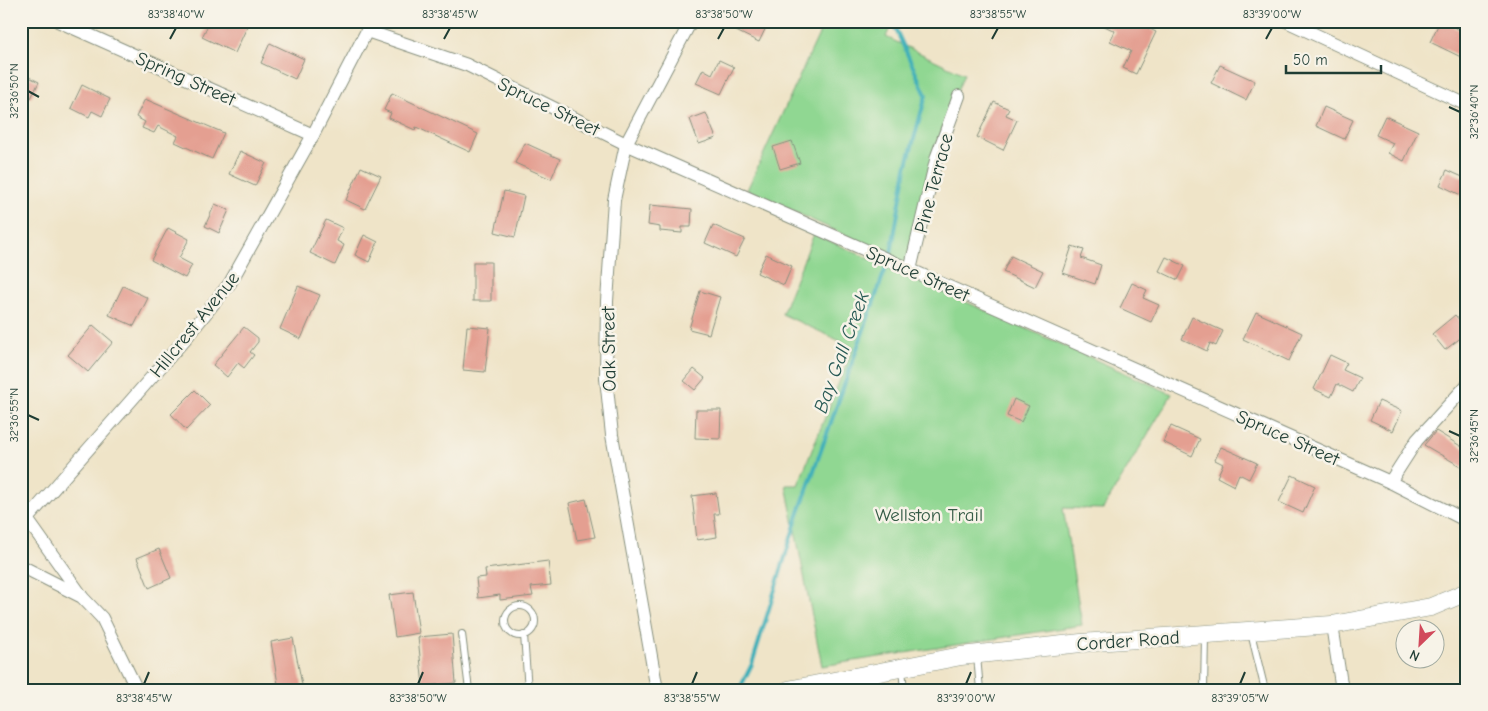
<svg xmlns="http://www.w3.org/2000/svg" width="1488" height="711" viewBox="0 0 1488 711" font-family="'Comic Neue',sans-serif">
  <style>
    .green { fill: #90d792; stroke: #588a63 }
    .lines { fill: none; stroke-linecap: round; stroke-linejoin: round }
    .stream { stroke: #3fb0b9; stroke-width: 4 }
    .building { fill: #e49f91 }
    .lane-casing { stroke: #87907e; stroke-width: 8 }
    .street-casing { stroke: #87907e; stroke-width: 14 }
    .secondary-casing { stroke: #87907e; stroke-width: 19 }
    .lane { stroke: #fff; stroke-width: 6 }
    .street { stroke: #fff; stroke-width: 12 }
    .secondary { stroke: #fff; stroke-width: 18 }
    .ticks { fill: none; stroke: #1f3d34; stroke-width: 2 }
    .labels { text-anchor: middle; stroke-width: 5; stroke-linejoin: round; paint-order: stroke }
    .street-label { font-size: 19px; fill: #1f3d34; stroke: #f7f3e8 }
    .park-label { font-size: 19px; fill: #365c47; stroke: #f7f3e8 }
    .water-label { font-size: 20px; font-style: italic; fill: #275a55; stroke: #f7f3e8 }
    .neatline { fill: none; stroke: #1f3d34; stroke-width: 2 }
    .ticks-label { font-size: 12px; text-anchor: middle; fill: #1f3d34 }
  </style>
  <rect width="100%" height="100%" fill="#f7f3e8"/>
  <filter id="ink" filterUnits="userSpaceOnUse"><feTurbulence type="fractalNoise" baseFrequency=".02" numOctaves="2"/><feDisplacementMap in="SourceGraphic" scale="10" xChannelSelector="R" yChannelSelector="G"/><feConvolveMatrix kernelMatrix="1 2 1 2 8 2 1 2 1" color-interpolation-filters="sRGB"/></filter>
  <filter id="wash" filterUnits="userSpaceOnUse"><feTurbulence type="fractalNoise" baseFrequency=".0096" numOctaves="4" result="noise"/><feDisplacementMap in="SourceGraphic" scale="20" xChannelSelector="R" yChannelSelector="G"/><feGaussianBlur stdDeviation="1.12" result="paint"/><feColorMatrix in="noise" values="0 0 0 0 0 0 0 0 0 0 0 0 0 0 0 0 0 1.4 0 .05"/><feComposite in="paint" operator="in"/></filter>
  <g filter="url(#wash)">
    <rect width="100%" height="100%" fill="#efe4c8"/>
    <g class="green">
      <polygon points="825,21 893,21 886,37 964,74 931,158 908,264 747,190"/>
      <polygon points="814,234 1172,394 1103,509 1063,508 1082,625 822,666 786,485 798,485 853,347 782,314"/>
    </g>
    <g class="lines">
      <polyline class="stream" points="739,690 752,664 797,518 891,253 906,168 926,95 892,21"/>
    </g>
    <g id="blocks">
      <g class="building">
        <polygon points="210,21 236,21 247,27 235,53 202,37"/>
        <polygon points="741,21 769,21 759,42 736,31"/>
        <polygon points="1094,21 1134,21 1156,32 1136,74 1123,68 1131,51 1110,41 1115,31"/>
        <polygon points="1440,21 1467,33 1467,51 1463,58 1430,42"/>
        <polygon points="270,43 304,59 295,79 261,63"/>
        <polygon points="719,60 734,67 721,94 696,83 703,69 712,74"/>
        <polygon points="1220,65 1255,81 1246,100 1211,83"/>
        <polygon points="21,73 39,82 31,98 21,94"/>
        <polygon points="82,85 110,99 102,116 92,111 89,117 71,108"/>
        <polygon points="392,93 478,134 470,152 416,127 415,130 389,118 391,113 384,110"/>
        <polygon points="145,99 224,133 212,159 175,142 178,136 158,126 154,133 142,128 145,122 136,117"/>
        <polygon points="994,102 1009,109 1006,115 1017,120 1003,150 977,137"/>
        <polygon points="1324,107 1353,120 1344,139 1316,126"/>
        <polygon points="706,113 716,138 699,144 690,119"/>
        <polygon points="1385,116 1418,131 1404,161 1388,153 1393,143 1376,135"/>
        <polygon points="792,141 800,163 780,169 773,147"/>
        <polygon points="525,143 560,159 551,179 515,163"/>
        <polygon points="240,151 266,163 255,186 229,174"/>
        <polygon points="361,167 381,176 365,209 346,200"/>
        <polygon points="1447,170 1467,179 1467,198 1440,185"/>
        <polygon points="504,191 524,196 515,237 495,232"/>
        <polygon points="215,204 229,210 219,233 205,226"/>
        <polygon points="650,205 692,209 691,227 682,227 682,233 660,231 660,227 648,225"/>
        <polygon points="326,220 343,228 337,241 344,245 335,265 310,253"/>
        <polygon points="713,225 745,239 736,257 705,243"/>
        <polygon points="168,228 189,239 179,258 192,265 185,278 151,260"/>
        <polygon points="364,235 378,242 369,262 355,255"/>
        <polygon points="1072,246 1084,250 1081,258 1101,265 1095,284 1063,273"/>
        <polygon points="766,254 792,266 784,285 757,273"/>
        <polygon points="1011,256 1043,271 1035,287 1003,272"/>
        <polygon points="1166,257 1185,266 1178,280 1159,271"/>
        <rect x="473" y="262" width="18" height="39"/>
        <polygon points="1132,283 1147,290 1143,298 1159,305 1151,322 1120,308"/>
        <polygon points="123,286 148,298 134,326 109,315"/>
        <polygon points="298,286 320,295 301,339 280,329"/>
        <polygon points="700,291 720,297 709,334 689,329"/>
        <polygon points="1256,312 1302,333 1289,361 1243,339"/>
        <polygon points="1455,315 1467,329 1467,333 1445,350 1432,334"/>
        <polygon points="1192,317 1223,331 1216,346 1210,343 1207,351 1182,339"/>
        <polygon points="93,325 113,342 88,372 68,355"/>
        <polygon points="467,326 490,328 485,372 463,370"/>
        <polygon points="244,327 258,338 258,342 250,352 254,355 244,368 238,363 227,377 213,365"/>
        <polygon points="1330,355 1347,363 1343,370 1360,378 1353,392 1337,384 1331,397 1314,389"/>
        <polygon points="694,369 705,378 695,390 684,381"/>
        <polygon points="195,390 210,405 186,430 171,414"/>
        <polygon points="1014,399 1029,406 1021,422 1007,416"/>
        <polygon points="1379,401 1402,411 1393,431 1370,420"/>
        <polygon points="696,410 721,410 720,439 695,438"/>
        <polygon points="1171,426 1200,439 1192,456 1163,442"/>
        <polygon points="1436,431 1467,450 1467,470 1424,445"/>
        <polygon points="1221,447 1257,463 1249,479 1239,474 1234,486 1217,477 1223,464 1215,460"/>
        <polygon points="1292,475 1315,486 1303,513 1279,502"/>
        <polygon points="716,493 719,514 714,514 717,537 697,540 692,496"/>
        <polygon points="586,499 595,537 577,540 569,503"/>
        <polygon points="159,549 171,578 149,588 137,558"/>
        <polygon points="548,561 551,585 531,587 533,596 500,600 500,595 478,598 476,578 486,577 485,569"/>
        <polygon points="413,592 419,633 395,637 389,595"/>
        <polygon points="452,634 456,683 423,686 418,637"/>
        <polygon points="293,638 303,690 279,690 271,642"/>
      </g>
    </g>
  </g>
  <g filter="url(#ink)">
    <use href="#blocks" fill-opacity="0" stroke="#87907e" stroke-width="1"/>
    <g class="lines">
      <g class="lane-casing">
        <g id="lane">
          <circle cx="520" cy="621" r="15"/>
          <polyline points="1251,633 1265,690"/>
          <polyline points="462,634 469,690"/>
          <polyline points="524,635 528,690"/>
          <polyline points="977,656 980,690"/>
          <polyline points="902,669 904,690"/>
          <polyline points="1204,690 1205,636"/>
        </g>
      </g>
      <g class="street-casing">
        <g id="street">
          <polyline points="58,21 313,135"/>
          <polyline points="1286,21 1467,105"/>
          <polyline points="367,31 467,65 626,144 1390,482 1467,521"/>
          <polyline points="910,270 937,156 959,96"/>
          <polyline points="1390,482 1417,440 1467,385"/>
          <polyline points="27,519 81,595"/>
          <polyline points="21,521 27,519 186,338 230,283 313,135 372,21"/>
          <polyline points="21,566 82,597 102,618 137,690"/>
          <polyline points="1332,625 1342,690"/>
          <polyline points="657,690 612,435 606,378 607,301 614,200 626,144 691,21"/>
        </g>
      </g>
      <g class="secondary-casing">
        <polyline id="secondary" points="788,690 961,656 1081,643 1332,625 1431,607 1467,592"/>
      </g>
      <use href="#lane" class="lane"/>
      <use href="#street" class="street"/>
      <use href="#secondary" class="secondary"/>
    </g>
  </g>
  <path class="ticks" d="M170,39L176,28M444,39L450,28M718,39L724,28M992,39L998,28M1266,39L1272,28M28,91L39,97M1449,107L1460,112M28,415L39,420M1449,431L1460,436M144,684L149,672M418,684L423,672M692,684L697,672M966,684L971,672M1240,684L1245,672"/>
  <g class="labels">
    <g class="street-label">
      <text transform="translate(186 78) rotate(24)" y="7">Spring Street</text>
      <text transform="translate(549 106) rotate(26)" y="7">Spruce Street</text>
      <text transform="translate(933 183) rotate(-75)" y="7">Pine Terrace</text>
      <text transform="translate(918 273) rotate(24)" y="7">Spruce Street</text>
      <text transform="translate(194 324) rotate(-51)" y="7">Hillcrest Avenue</text>
      <text transform="translate(608 349) rotate(-91)" y="7">Oak Street</text>
      <text transform="translate(1288 437) rotate(24)" y="7">Spruce Street</text>
      <text transform="translate(1128 640) rotate(-4)" y="7">Corder Road</text>
    </g>
    <g class="park-label">
      <text x="929" y="521">Wellston Trail</text>
    </g>
    <g class="water-label">
      <text transform="translate(841 352) rotate(-70)" y="7">Bay Gall Creek</text>
    </g>
  </g>
  <rect width="1488" height="711" fill="none" stroke="#f7f3e8" stroke-width="55"/>
  <g transform="translate(1420 644) rotate(205)"><circle r="24" fill="#f7f3e8" stroke="#a1aaa0"/>
  <path d="M0-4L9 19L0 12L-9 19Z" fill="#d1495b"/>
  <text y="-8" font-size="14" font-weight="bold" text-anchor="middle" fill="#1f3d34">N</text>
  </g>
  <path d="M1286 65v8h95v-8" fill="none" stroke="#1f3d34" stroke-width="2.5"/>
  <text x="1293" y="65" font-size="15" fill="#1f3d34" stroke="#f7f3e8" stroke-width="4" paint-order="stroke">50 m</text>
  <rect x="28" y="28" width="1432" height="656" class="neatline"/>
  <g class="ticks-label">
    <text x="176" y="18">83°38'40"W</text>
    <text x="450" y="18">83°38'45"W</text>
    <text x="724" y="18">83°38'50"W</text>
    <text x="998" y="18">83°38'55"W</text>
    <text x="1272" y="18">83°39'00"W</text>
    <text transform="translate(14 91) rotate(-90)" y="4">32°36'50"N</text>
    <text transform="translate(1474 112) rotate(-90)" y="4">32°36'40"N</text>
    <text transform="translate(14 415) rotate(-90)" y="4">32°36'55"N</text>
    <text transform="translate(1474 436) rotate(-90)" y="4">32°36'45"N</text>
    <text x="144" y="702">83°38'45"W</text>
    <text x="418" y="702">83°38'50"W</text>
    <text x="692" y="702">83°38'55"W</text>
    <text x="966" y="702">83°39'00"W</text>
    <text x="1240" y="702">83°39'05"W</text>
  </g>
</svg>
